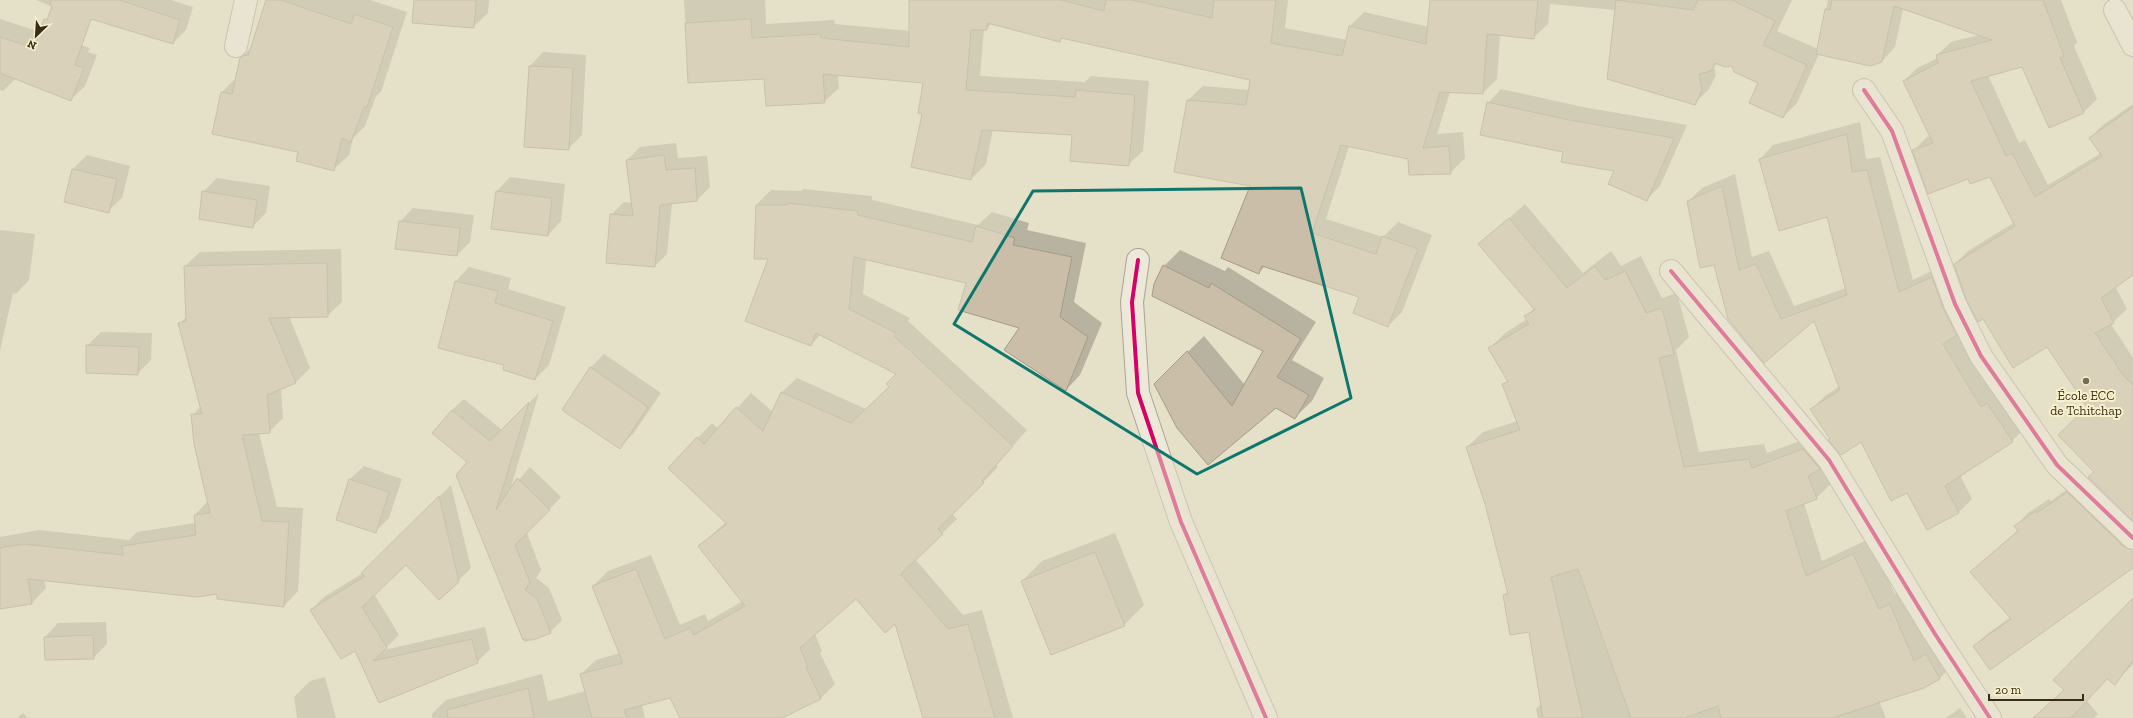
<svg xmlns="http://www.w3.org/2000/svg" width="2133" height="718" viewBox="0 0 2133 718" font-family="'Zilla Slab',serif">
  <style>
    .shadow { fill: #0003 }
    .building { fill: #cabea8; stroke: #a59b88 }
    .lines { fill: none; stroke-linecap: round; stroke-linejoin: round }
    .minor-casing { stroke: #aaa492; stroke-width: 24 }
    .minor { stroke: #ece9db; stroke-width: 22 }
    .cycleway-casing { stroke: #f9f1cb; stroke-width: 6 }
    .cycleway { stroke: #d6006c; stroke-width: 4 }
    .marked { fill: none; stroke: #0f766e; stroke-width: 3; stroke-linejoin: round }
    .poi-dot { fill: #756b57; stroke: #f9f1cb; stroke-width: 1.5 }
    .labels { text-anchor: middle; stroke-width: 4; stroke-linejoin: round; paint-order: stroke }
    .poi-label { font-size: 13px; fill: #382c1a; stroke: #f9f1cb }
  </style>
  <rect width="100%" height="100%" fill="#e5e0c8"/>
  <g class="shadow">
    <polygon points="36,0 171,0 193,7 186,30 173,43 92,18 90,21"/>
    <polygon points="268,0 370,0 407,12 381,92 376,96 365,126 353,138 349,155 334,169 300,151 222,92 237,77 241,58 252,47"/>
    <polygon points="415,0 489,0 488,13 473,27"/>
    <polygon points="684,0 765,0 766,24 834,20 835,24 910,31 910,0 1288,0 1285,28 1347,40 1350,26 1364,12 1429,27 1431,0 1792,0 1777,31 1818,49 1828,0 1905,0 1895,47 1882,61 1819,54 1797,103 1783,117 1759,83 1733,65 1718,63 1714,66 1716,75 1709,89 1694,104 1616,10 1550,4 1548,24 1533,38 1500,35 1497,79 1483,93 1450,92 1437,134 1463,132 1465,158 1450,173 1409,158 1349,146 1326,219 1383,237 1398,222 1432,235 1402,312 1388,326 1361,297 1265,266 1259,272 1251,185 1188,100 1203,86 1250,90 1251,80 1063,37 1060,41 992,23 986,29 984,29 980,76 1085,82 1091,76 1149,81 1143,151 1128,165 1073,134 993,129 986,164 971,179 923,113 925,82 838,74 839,88 824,102 765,78 689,82"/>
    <polygon points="1922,0 2061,0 2077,42 2074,46 2097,99 2084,112 2023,66 1988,75 2019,143 2025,140 2048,185 2101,153 2090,138 2103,125 2133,104 2133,273 2115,286 2127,309 2111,324 2133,358 2133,520 2095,471 2088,406 2047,346 1955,264 1968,251 2015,222 1990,175 1969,178 1913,151 1927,137 1931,136 1904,81 1917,68 1938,58 1937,55 1951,42 1979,35"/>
    <polygon points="0,19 90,48 88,52 97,55 85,86 71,99 16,78 3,91 0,90"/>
    <polygon points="543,52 586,55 582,135 568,149 530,66"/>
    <polygon points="1501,89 1583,107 1687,125 1660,186 1646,200 1615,171 1564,151 1488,103"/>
    <polygon points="1860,122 1866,159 1880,157 1913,280 1945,264 2025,428 2012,441 1960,475 1972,499 1959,512 1928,529 1908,491 1861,441 1831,439 1811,410 1825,396 1840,386 1815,319 1764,361 1688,202 1702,188 1735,174 1752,257 1769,251 1794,306 1846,288 1828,216 1760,159 1773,145"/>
    <polygon points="676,143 678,158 707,156 710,187 697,200 672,203 667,254 655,266 611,215 624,202 632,203 627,160 640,147"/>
    <polygon points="87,155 130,166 122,198 108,211 65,201 73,169"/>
    <polygon points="510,177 565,184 561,221 548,235 497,191"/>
    <polygon points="217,178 270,186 266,213 252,227 203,192"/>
    <polygon points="803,189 872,196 872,200 978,225 992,212 1029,223 1027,230 1086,243 1074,302 1102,323 1080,375 1066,390 1020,327 967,282 866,259 863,294 910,318 908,321 1027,430 996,465 998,467 952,514 957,519 915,559 963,615 982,610 1013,718 924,718 896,622 856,597 815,634 822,651 820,653 835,684 821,698 780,718 681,718 671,697 642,705 645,718 432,718 432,714 446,700 542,674 548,701 586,691 581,674 596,660 620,653 593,586 608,571 651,555 680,625 705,614 708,621 743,601 699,546 726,522 669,468 712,423 718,429 751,393 773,412 782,392 797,378 866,409 890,386 898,374 821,334 811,345 770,258 756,205 771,190 801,191"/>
    <polygon points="1525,204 1583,273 1611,251 1621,266 1641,256 1662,298 1677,293 1689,337 1676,350 1699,452 1764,444 1767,453 1819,434 1832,483 1816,498 1804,503 1822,561 1869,539 1895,594 1906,589 1930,646 1942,639 1955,663 1940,678 1926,686 1879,701 1886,718 1538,718 1536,709 1542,703 1530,631 1504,595 1509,591 1486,503 1467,447 1483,432 1518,421 1503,385 1508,380 1489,349 1505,333 1527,319 1526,317 1534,308 1480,244"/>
    <polygon points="413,208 474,215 470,242 457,255 400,222"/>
    <polygon points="0,230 35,234 29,280 16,294 13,293 0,351"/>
    <polygon points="341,249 342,302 327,316 289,316 310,368 296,382 281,388 283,418 269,432 259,433 277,507 303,508 298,591 284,606 218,593 44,580 46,588 32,603 0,608 0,537 39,530 129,540 137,532 195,523 195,515 208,501 193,415 201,406 179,324 187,316 185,266 200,252"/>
    <polygon points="1180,250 1225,271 1228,267 1316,322 1292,360 1324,378 1312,401 1295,417 1276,407 1208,464 1155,384 1204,336 1245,385 1264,350 1164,266"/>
    <polygon points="469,267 511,278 508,289 566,307 549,365 535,379 506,364 439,347 456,281"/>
    <polygon points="101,332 152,333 151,360 137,374 87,346"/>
    <polygon points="604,354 661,393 633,434 620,447 590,368"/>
    <polygon points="539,393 510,490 530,467 561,497 527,533 541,570 536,578 549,588 562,620 550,632 525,642 458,475 468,462 452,410 464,399 502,430"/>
    <polygon points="364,466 402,479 389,518 375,532 337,519 350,479"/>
    <polygon points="2080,480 2133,551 2133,565 1974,646 1987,634 2011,617 1971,572 2018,530 2016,526 2028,513 2049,499 2051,501"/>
    <polygon points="451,485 471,568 458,581 406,563 374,594 399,635 384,650 485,627 490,649 477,662 379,702 355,649 311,610 324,597 363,573"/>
    <polygon points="1115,533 1144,605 1124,625 1022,581 1042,561"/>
    <polygon points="2133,600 2133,664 2115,683 2108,678 2087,701 2098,714 2094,718 2034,718 2065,690"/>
    <polygon points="106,622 107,644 93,658 46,659 45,637 58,623"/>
    <polygon points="325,677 336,718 297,718 294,697 310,681"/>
    <polygon points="1960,708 1967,718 1946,718"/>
    <polygon points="23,713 28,718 17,718"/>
  </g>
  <g class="building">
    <polygon points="51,0 119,0 180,20 173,44 91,19 75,65 84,68 71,101 0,73 0,37 34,48 44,19 47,20 52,6 50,6"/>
    <polygon points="266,0 281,0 351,24 354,14 393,27 367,107 364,107 351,142 342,138 334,171 296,161 298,152 212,134 221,92 232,94 240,58 245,55 248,56"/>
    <polygon points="414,0 476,0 474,28 412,23"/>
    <polygon points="909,0 1061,0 1104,11 1106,0 1132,0 1212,18 1214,0 1276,0 1271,43 1342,56 1349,26 1426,44 1430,0 1538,0 1534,39 1487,34 1483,94 1440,92 1423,148 1449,146 1451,174 1409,175 1408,159 1341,145 1312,233 1376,254 1382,236 1418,249 1388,327 1353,313 1359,297 1262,266 1259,274 1221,258 1250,186 1174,172 1187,100 1246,105 1250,80 1061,38 1060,42 987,23 987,30 971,30 966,90 1075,97 1076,90 1135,95 1129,166 1070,161 1072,135 982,130 971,180 911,167 922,114 918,113 923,83 823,74 825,103 766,106 764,79 688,83 685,23 751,19 752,38 820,34 821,38 909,47"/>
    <polygon points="1616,0 1693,10 1698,0 1732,0 1775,21 1763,45 1807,65 1783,118 1749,103 1758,83 1734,72 1732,66 1725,67 1715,63 1711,71 1699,74 1702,90 1695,105 1607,79"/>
    <polygon points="1832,0 2043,0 2064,56 2060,58 2084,113 2049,128 2022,67 1971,81 2006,156 2012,153 2035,197 2102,156 2089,138 2133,107 2133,275 2101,298 2114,323 2095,333 2123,375 2133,385 2133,521 2088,477 2094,472 2058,435 2087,407 2047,347 2013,368 1983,319 1978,322 1966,299 1954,264 2015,226 1990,177 1970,184 1968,179 1928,194 1912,150 1933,143 1903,81 1938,63 1936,55 1992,40 1894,6 1882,62 1870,66 1816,54 1825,9 1830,10"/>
    <polygon points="529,66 573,68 569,150 524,147"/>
    <polygon points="1487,102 1569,120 1674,138 1647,201 1608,184 1614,171 1561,162 1563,152 1480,135"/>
    <polygon points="1847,134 1852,172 1867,170 1899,292 1932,277 1943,308 1957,335 1943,344 1981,407 1987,403 2013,442 1945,486 1959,513 1927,530 1907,493 1891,501 1861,442 1841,455 1828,440 1830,439 1810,409 1840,390 1814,321 1764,363 1728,319 1714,265 1700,268 1687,201 1722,186 1739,270 1756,264 1781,319 1847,295 1827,217 1779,231 1759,159"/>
    <polygon points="664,155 666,170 695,168 697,201 660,205 655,267 606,263 610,214 633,216 626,160"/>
    <polygon points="72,169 117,179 109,213 64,202"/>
    <polygon points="202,191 257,200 253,228 199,219"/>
    <polygon points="496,191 552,198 548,236 491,229"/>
    <polygon points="787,203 858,211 858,215 972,242 976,226 1015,238 1013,245 1072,257 1060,317 1088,337 1066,391 1004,350 1019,328 958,310 966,283 854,257 849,309 896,333 894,336 1013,446 982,481 984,483 938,529 943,534 901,574 948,629 968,624 995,718 923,718 895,624 885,633 856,599 800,648 808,666 806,667 821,699 782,718 680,718 670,698 624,710 627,718 592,718 580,674 623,663 592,586 636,569 665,639 690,628 694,635 745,606 698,546 727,524 668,468 697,437 704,444 736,407 763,431 781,392 851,423 889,387 886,384 896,374 816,333 811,346 745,321 768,259 754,259 756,205 787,205"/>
    <polygon points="1509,218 1567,288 1595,266 1605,280 1625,271 1646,313 1662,308 1674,354 1659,358 1684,467 1749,459 1752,468 1803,449 1820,469 1808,476 1817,499 1786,511 1806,576 1853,554 1879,609 1890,604 1914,661 1926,654 1940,679 1924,688 1832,718 1721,718 1718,706 1684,718 1631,718 1578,569 1551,577 1583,718 1543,718 1529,632 1510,635 1503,595 1508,594 1485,504 1466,447 1520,430 1502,384 1508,382 1488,348 1529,324 1524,316 1535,310 1478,244"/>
    <polygon points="399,221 460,228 457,256 395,249"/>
    <polygon points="327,263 328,317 269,318 296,383 267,395 270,433 242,435 262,521 289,522 284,607 217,599 217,594 197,597 28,579 32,604 0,609 0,548 24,544 123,555 122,546 196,535 194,515 210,513 194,444 191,414 202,414 178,323 186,321 184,266"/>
    <polygon points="1163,265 1209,288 1211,283 1301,339 1277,377 1309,395 1295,419 1276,408 1208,465 1177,428 1154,384 1187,351 1232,406 1263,351 1152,296 1154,284"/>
    <polygon points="455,281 498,291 495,303 553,321 535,380 503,370 504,365 438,348"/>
    <polygon points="86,345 139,347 138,375 86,373"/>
    <polygon points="590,367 648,407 620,449 562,410"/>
    <polygon points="529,402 496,510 517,478 550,510 515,545 530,582 525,590 537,599 551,633 533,640 523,640 456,475 467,462 432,433 452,410 490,441"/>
    <polygon points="349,479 389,492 376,533 336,520"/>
    <polygon points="2067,492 2124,547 2133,550 2133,568 1990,670 1973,646 2011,619 1970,572 2018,531 2014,526 2036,511 2037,513"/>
    <polygon points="439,496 459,582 439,600 406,565 362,607 387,648 373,661 472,639 478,663 379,703 355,651 341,659 310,610 365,576 361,573"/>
    <polygon points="1095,552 1125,626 1051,655 1021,581"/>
    <polygon points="2133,598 2133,660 2115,685 2107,679 2071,718 2033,718 2064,690 2053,680"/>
    <polygon points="93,635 94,659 45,660 44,637"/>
    <polygon points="528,688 534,718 448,718 447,710"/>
  </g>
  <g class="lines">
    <g class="minor-casing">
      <g id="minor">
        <polyline points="2115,10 2133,45"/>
        <polyline points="236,46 246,0"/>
        <polyline points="1864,90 1892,131 1955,304 1981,356 2057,465 2133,538"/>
        <polyline points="1138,260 1132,302 1138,393 1181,522 1266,718"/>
        <polyline points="1671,271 1829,460 1935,634 1990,718"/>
      </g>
    </g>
    <use href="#minor" class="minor"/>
    <g class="cycleway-casing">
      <g id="cycleway">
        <polyline points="1864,90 1892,131 1955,304 1981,356 2057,465 2133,538"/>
        <polyline points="1138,260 1132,302 1138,393 1181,522 1266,718"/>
        <polyline points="1671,271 1829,460 1935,634 1990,718"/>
      </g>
    </g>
    <use href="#cycleway" class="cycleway"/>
  </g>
  <path d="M0 0H2133V718H0ZM1301,188L1351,398L1197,474L954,324L1033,191Z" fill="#e5e0c8" fill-opacity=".55" fill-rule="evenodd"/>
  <path class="marked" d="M1301,188L1351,398L1197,474L954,324L1033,191Z"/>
  <circle class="poi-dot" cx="2086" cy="381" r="4"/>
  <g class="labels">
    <g class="poi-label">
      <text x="2086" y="400">École ECC<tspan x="2086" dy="15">de Tchitchap</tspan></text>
    </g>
  </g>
  <g transform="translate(36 36) rotate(205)" stroke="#f9f1cb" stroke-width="3" paint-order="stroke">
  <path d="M0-3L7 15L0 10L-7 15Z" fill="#382c1a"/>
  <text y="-6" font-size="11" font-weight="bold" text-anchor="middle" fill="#382c1a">N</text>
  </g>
  <path d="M1989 694v6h94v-6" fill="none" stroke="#382c1a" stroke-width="2"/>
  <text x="1995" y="694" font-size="12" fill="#382c1a" stroke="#f9f1cb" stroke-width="3" paint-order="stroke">20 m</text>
</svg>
